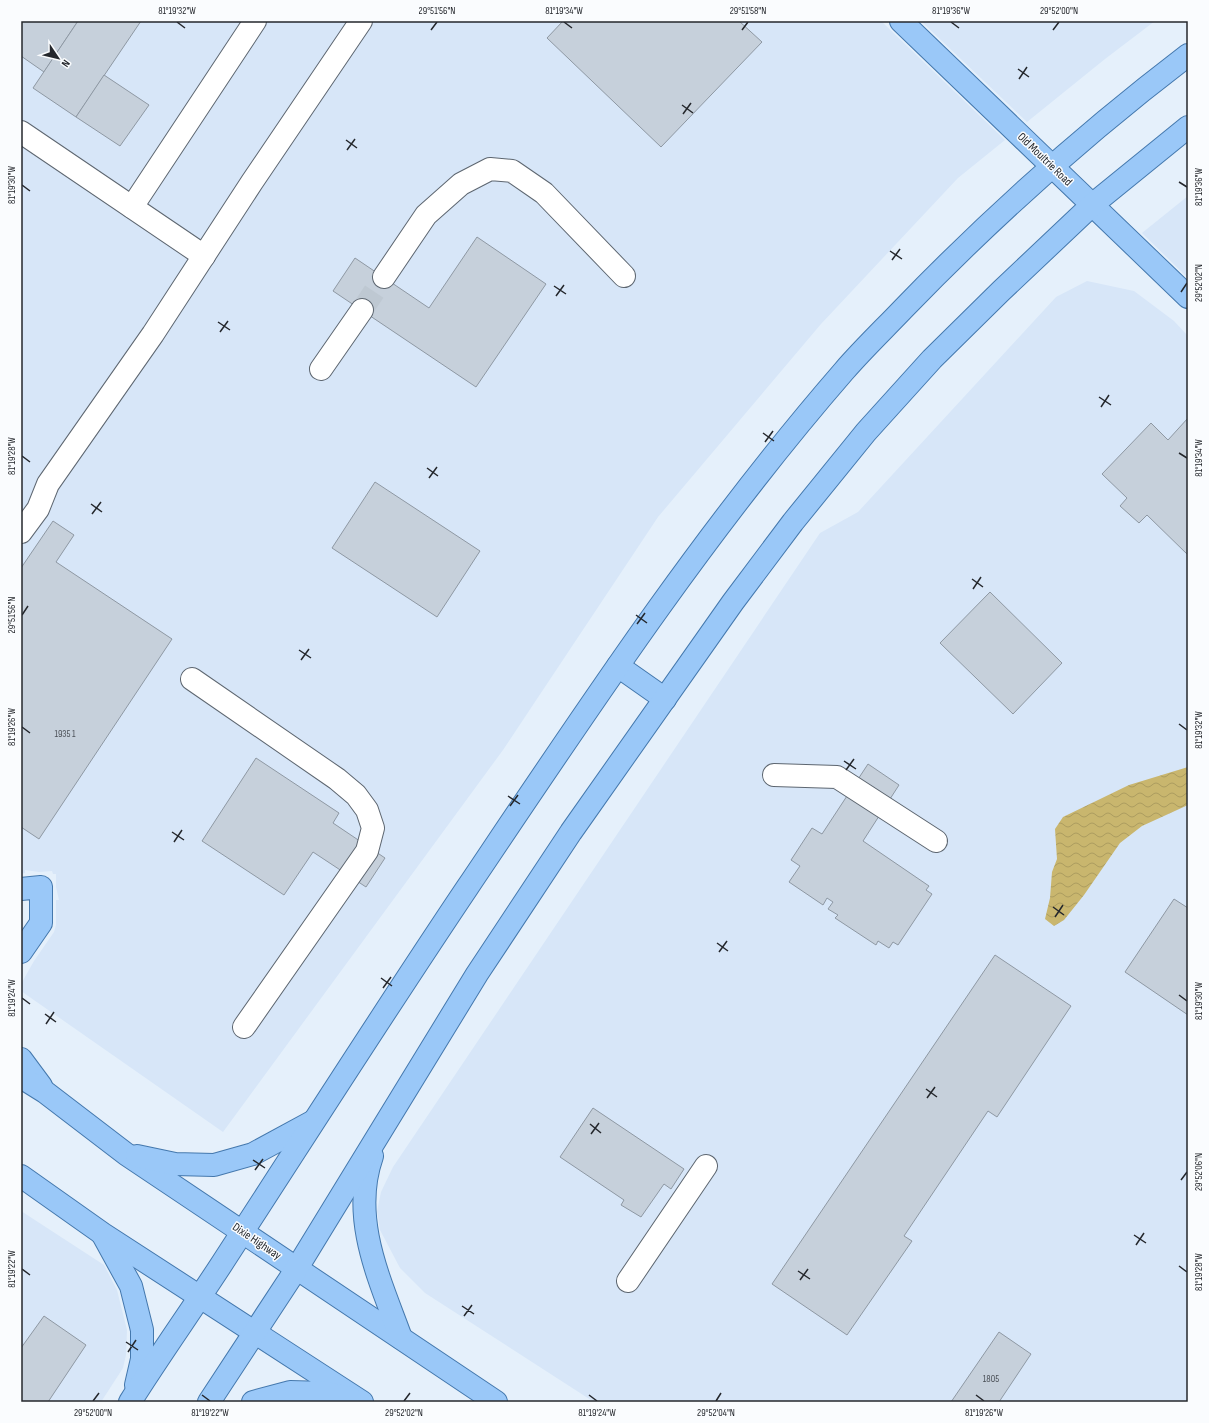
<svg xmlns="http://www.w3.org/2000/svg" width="1209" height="1423" viewBox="0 0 1209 1423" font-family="'Sofia Sans Condensed',sans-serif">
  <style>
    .built { fill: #d7e6f8 }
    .water { fill: url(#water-waves) }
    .building { fill: #c6d0db; stroke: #8e98a3 }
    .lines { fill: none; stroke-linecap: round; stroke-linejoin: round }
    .minor-tunnel { stroke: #bec8d2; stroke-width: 22; stroke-dasharray: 22 11; stroke-linecap: butt }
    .minor-casing { stroke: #5d6670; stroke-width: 24 }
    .major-casing { stroke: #4478ad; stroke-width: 24 }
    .minor { stroke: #fff; stroke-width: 22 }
    .major { stroke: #9ac8f8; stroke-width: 22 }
    .ticks { fill: none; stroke: #24272c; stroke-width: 1.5 }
    .labels { text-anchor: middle; stroke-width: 3; stroke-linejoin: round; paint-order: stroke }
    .number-label { font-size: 10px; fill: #4c5158 }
    .street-label { font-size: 12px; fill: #24272c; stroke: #fafcfe }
    .neatline { fill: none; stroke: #24272c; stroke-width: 1.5 }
    .ticks-label { font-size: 10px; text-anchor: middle; fill: #24272c }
  </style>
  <defs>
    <pattern id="water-waves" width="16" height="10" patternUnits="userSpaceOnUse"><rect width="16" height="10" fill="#c9b66e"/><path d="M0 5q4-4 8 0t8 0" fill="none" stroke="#ac9c5f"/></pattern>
  </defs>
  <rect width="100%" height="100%" fill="#e5f0fb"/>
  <g class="built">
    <polygon points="21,21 881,21 1005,140 958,178 821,324 658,517 503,750 223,1132 21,991 21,984 34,961 54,932 56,925 56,900 59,900 56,887 56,874 53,874 52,871 39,872 25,870 25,873 21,874"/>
    <polygon points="921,21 1155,21 1105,59 1027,122"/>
    <polygon points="1188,196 1188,278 1142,233"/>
    <polygon points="1087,281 1134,291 1174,321 1188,336 1188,1402 594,1402 425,1293 400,1268 380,1230 377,1211 381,1192 393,1167 820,533 858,512 1056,297"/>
    <polygon points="21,1211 104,1265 117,1290 127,1330 126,1355 123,1368 101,1402 21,1402"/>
  </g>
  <polygon class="water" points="1188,767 1188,805 1142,826 1120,843 1084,895 1064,920 1054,926 1045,919 1050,898 1052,872 1057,859 1055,829 1063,817 1129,785"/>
  <g class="building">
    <polygon points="21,21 78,21 44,72 21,56"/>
    <polygon points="78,21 141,21 76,117 33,88"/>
    <polygon points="563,21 739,21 762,42 661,147 547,38"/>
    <polygon points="104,75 149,105 120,146 76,117"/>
    <polygon points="477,237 546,284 476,387 333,291 355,258 429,308"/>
    <polygon points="1188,418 1188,555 1147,515 1139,523 1120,506 1127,498 1102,474 1151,423 1168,440"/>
    <polygon points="375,482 480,551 437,617 332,548"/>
    <polygon points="53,521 74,535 56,562 172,639 39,839 21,827 21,568"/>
    <polygon points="990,592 1062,663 1013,714 940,643"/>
    <polygon points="256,758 339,813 333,823 385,858 366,887 313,852 284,895 202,841"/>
    <polygon points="868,764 899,785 863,841 929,886 926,890 932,894 898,945 893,942 889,948 878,941 876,945 835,918 838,915 828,909 833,902 827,898 823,905 789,882 800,866 791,860 812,828 822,834"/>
    <polygon points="1174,899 1188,908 1188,1015 1125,972"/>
    <polygon points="995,955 1071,1006 997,1117 988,1111 904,1236 912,1241 847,1335 772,1284"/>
    <polygon points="593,1108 684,1169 671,1189 664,1184 641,1217 621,1205 624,1200 560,1157"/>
    <polygon points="44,1316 86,1345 48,1402 21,1402 21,1348"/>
    <polygon points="999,1332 1031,1354 999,1402 951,1402"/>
  </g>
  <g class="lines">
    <polyline class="minor-tunnel" points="362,310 384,277"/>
    <g class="minor-casing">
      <g id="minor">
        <polyline points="21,132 204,256"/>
        <polyline points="132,207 255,21"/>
        <polyline points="384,277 426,215 461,184 490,169 512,171 544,193 624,276"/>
        <polyline points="321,369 362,310"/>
        <polyline points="21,532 38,509 48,484 153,334 252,182 361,21"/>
        <polyline points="192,679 337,779 356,795 367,810 373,828 367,851 244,1027"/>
        <polyline points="774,775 837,777 936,841"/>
        <polyline points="628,1281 706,1166"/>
      </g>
    </g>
    <g class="major-casing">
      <g id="major">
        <polyline points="901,21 1188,297"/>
        <polyline points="618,666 665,699"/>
        <polyline points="21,889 41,887 41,923 21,952"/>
        <polyline points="21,1059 41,1086"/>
        <polyline points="21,1077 45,1092 126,1154 496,1402"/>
        <polyline points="137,1156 175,1164 214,1165 253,1154 312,1122"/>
        <path d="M372,1156C350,1219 380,1280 401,1338"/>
        <polyline points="21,1176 103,1234 362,1402"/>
        <polyline points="103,1235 131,1286 142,1330 142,1359 136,1385"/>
        <path d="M130,1402C159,1356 191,1311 221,1265C303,1139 383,1013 467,888C586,711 704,532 844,371C863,349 884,329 904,308C992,217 1087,132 1188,55"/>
        <polyline points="209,1402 297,1268 477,974 571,832 733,602 793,522 866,432 932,359 1001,291 1092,205 1188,127"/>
        <polyline points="253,1402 290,1392 326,1393 350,1398"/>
      </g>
    </g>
    <use href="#minor" class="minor"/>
    <use href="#major" class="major"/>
  </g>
  <path class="ticks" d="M177,22L185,28M564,22L572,28M951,22L959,28M431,30L437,22M742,30L748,22M1053,30L1059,22M1018,69L1029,77M1019,79L1027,67M682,105L693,113M683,114L691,103M346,140L357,148M347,150L355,139M1179,182L1187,187M22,185L30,191M890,251L902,259M892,260L900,249M554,286L566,294M1181,292L1187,283M556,296L564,285M218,322L230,330M220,332L228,321M1099,397L1111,405M1101,407L1109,395M763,433L774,441M765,442L773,431M1179,453L1187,458M22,456L30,462M427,468L438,476M429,478L437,467M91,504L102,512M92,514L101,502M972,579L983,587M973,589L981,577M22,615L28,606M636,615L647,623M637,624L645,613M299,650L311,658M301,660L309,649M1179,724L1187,730M22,727L30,733M844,761L856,769M846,770L854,759M508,796L520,804M510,806L518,795M172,832L184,840M174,842L182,830M1053,907L1064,915M1055,917L1063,905M717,943L728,951M719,952L727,941M381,978L392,986M383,988L391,977M1179,995L1187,1001M22,998L30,1004M45,1014L56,1022M46,1024L54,1012M926,1089L937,1097M927,1098L935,1087M590,1124L601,1133M591,1134L599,1123M253,1160L265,1168M255,1170L263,1159M1181,1180L1187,1172M1134,1235L1146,1243M1136,1245L1144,1233M1179,1266L1187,1272M22,1269L30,1275M798,1271L810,1279M800,1280L808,1269M462,1306L474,1314M464,1316L472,1305M126,1342L138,1350M128,1352L136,1340M202,1395L210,1401M589,1395L597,1401M976,1395L984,1401M93,1401L99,1393M404,1401L410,1393M716,1401L721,1393"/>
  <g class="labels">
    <g class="number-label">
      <text x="65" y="737">1935 1</text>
      <text x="991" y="1382">1805</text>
    </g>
    <g class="street-label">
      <text transform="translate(1045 159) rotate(44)" y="4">Old Moultrie Road</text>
      <text transform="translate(257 1241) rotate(34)" y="4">Dixie Highway</text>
    </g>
  </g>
  <rect width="1209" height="1423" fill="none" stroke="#fafcfe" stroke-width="44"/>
  <g transform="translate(58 58) rotate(125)" stroke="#fafcfe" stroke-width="3" paint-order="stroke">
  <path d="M0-3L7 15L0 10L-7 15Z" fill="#24272c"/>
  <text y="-6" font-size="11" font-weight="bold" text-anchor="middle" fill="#24272c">N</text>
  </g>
  <rect x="22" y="22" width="1165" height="1379" class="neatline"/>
  <g class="ticks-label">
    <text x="177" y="14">81°19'32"W</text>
    <text x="437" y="14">29°51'56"N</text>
    <text x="564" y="14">81°19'34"W</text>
    <text x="748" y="14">29°51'58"N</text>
    <text x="951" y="14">81°19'36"W</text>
    <text x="1059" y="14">29°52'00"N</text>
    <text transform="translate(11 185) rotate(-90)" y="4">81°19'30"W</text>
    <text transform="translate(1198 187) rotate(-90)" y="4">81°19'36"W</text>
    <text transform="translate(1198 283) rotate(-90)" y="4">29°52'02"N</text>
    <text transform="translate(11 456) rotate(-90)" y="4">81°19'28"W</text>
    <text transform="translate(1198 458) rotate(-90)" y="4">81°19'34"W</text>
    <text transform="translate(11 615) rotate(-90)" y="4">29°51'56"N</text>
    <text transform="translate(11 727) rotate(-90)" y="4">81°19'26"W</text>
    <text transform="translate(1198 730) rotate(-90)" y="4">81°19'32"W</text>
    <text transform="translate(11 998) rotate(-90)" y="4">81°19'24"W</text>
    <text transform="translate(1198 1001) rotate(-90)" y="4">81°19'30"W</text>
    <text transform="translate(1198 1172) rotate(-90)" y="4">29°52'06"N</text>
    <text transform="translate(11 1269) rotate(-90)" y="4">81°19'22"W</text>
    <text transform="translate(1198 1272) rotate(-90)" y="4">81°19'28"W</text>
    <text x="93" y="1416">29°52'00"N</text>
    <text x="210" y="1416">81°19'22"W</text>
    <text x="404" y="1416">29°52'02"N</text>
    <text x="597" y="1416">81°19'24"W</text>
    <text x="716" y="1416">29°52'04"N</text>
    <text x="984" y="1416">81°19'26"W</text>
  </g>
</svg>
